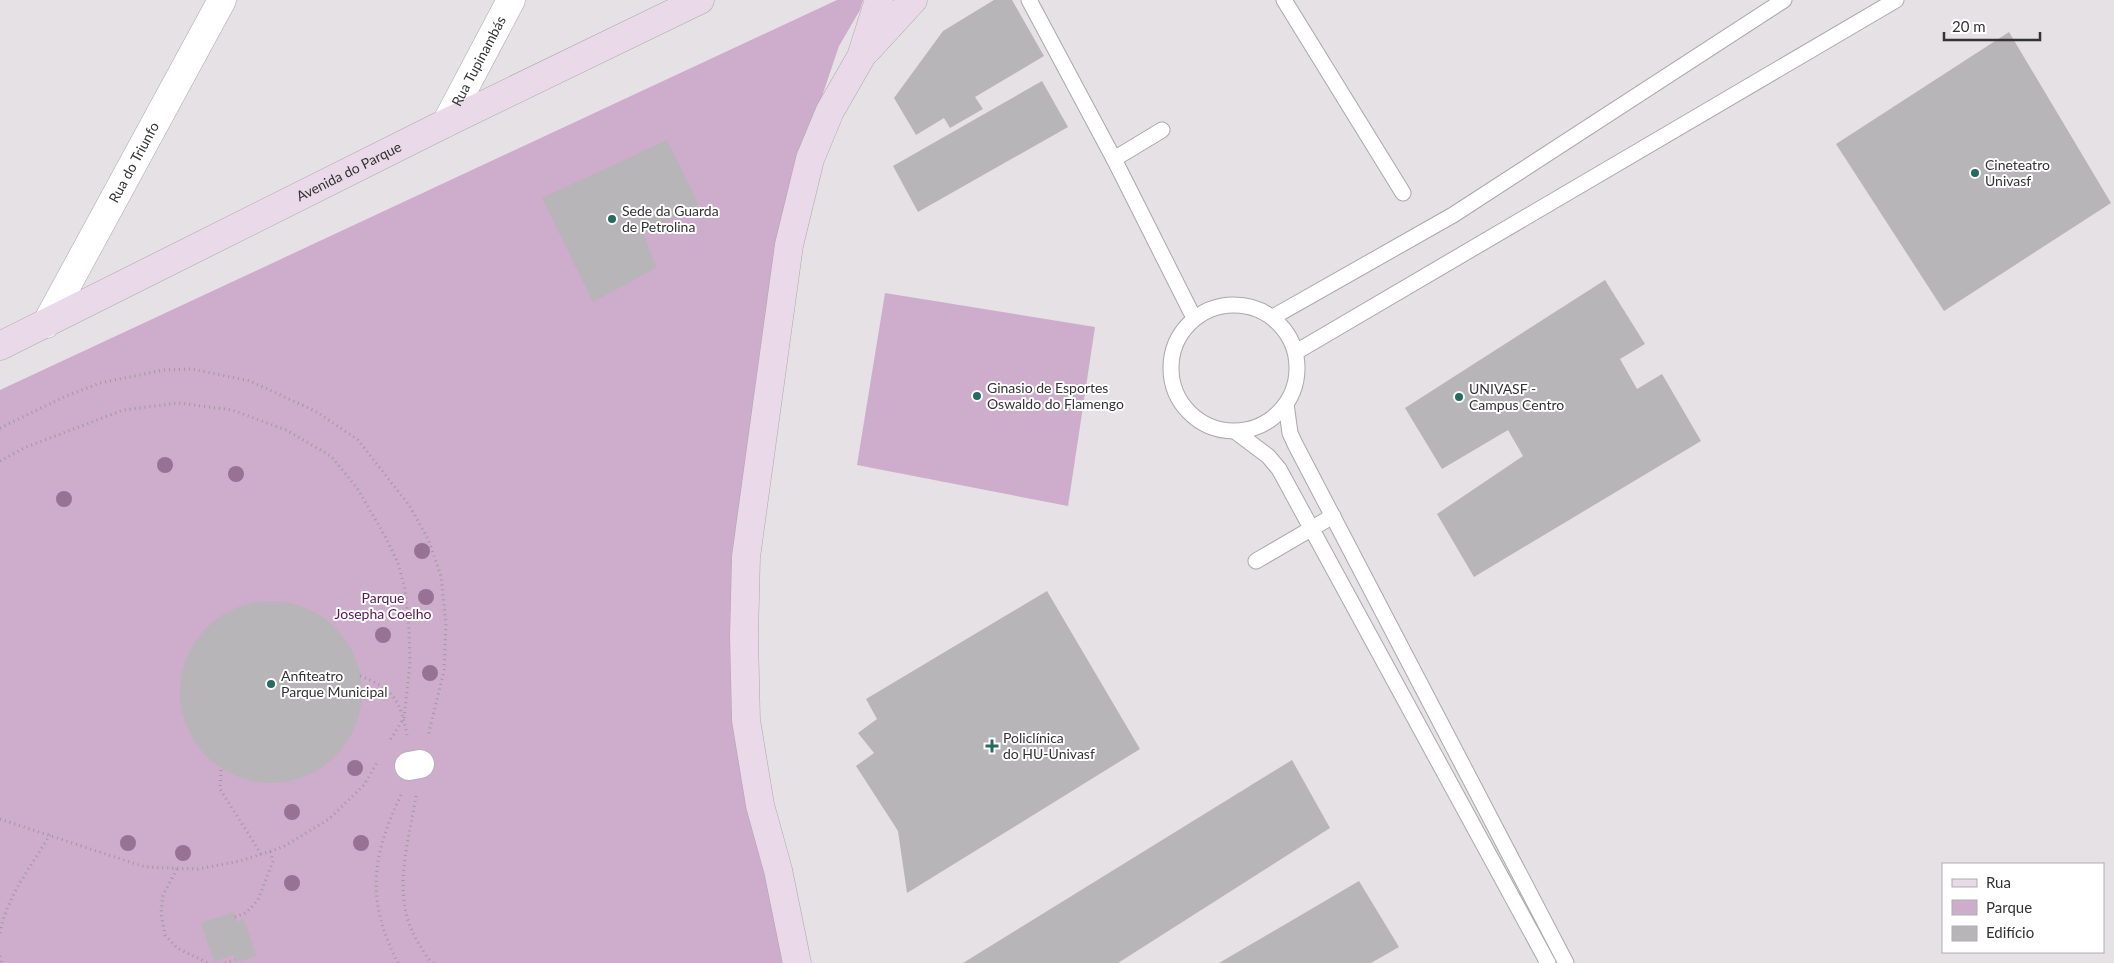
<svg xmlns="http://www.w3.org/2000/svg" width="2114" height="963" viewBox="0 0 2114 963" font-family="Lato,sans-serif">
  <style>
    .green { fill: #ceaccb }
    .building { fill: #b8b5b8 }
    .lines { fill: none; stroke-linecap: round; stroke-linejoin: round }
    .lane-casing { stroke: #aba8ab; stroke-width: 17 }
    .street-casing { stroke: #aba8ab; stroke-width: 29 }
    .secondary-casing { stroke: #aba8ab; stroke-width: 29 }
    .path { stroke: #9d9a9c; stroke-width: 3; stroke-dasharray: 1 4; stroke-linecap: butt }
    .lane { stroke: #fff; stroke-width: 15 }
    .street { stroke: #fff; stroke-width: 28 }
    .secondary { stroke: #eadae9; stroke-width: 28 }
    .tree { fill: #977295 }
    .poi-dot { fill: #256b5f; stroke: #fff; stroke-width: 2 }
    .labels { text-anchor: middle; stroke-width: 4; stroke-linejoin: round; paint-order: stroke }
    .street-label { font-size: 14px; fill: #353435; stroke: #fff }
    .poi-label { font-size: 14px; fill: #353435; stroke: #fff; text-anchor: start }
    .park-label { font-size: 14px; fill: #571854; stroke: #fff }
  </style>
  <rect width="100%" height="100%" fill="#e5e1e4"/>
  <g class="green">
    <polygon points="837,0 863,0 860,10 839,46 797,170 738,569 785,963 0,963 0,390"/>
    <polygon points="885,293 1095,327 1068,506 857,465"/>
  </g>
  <g class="building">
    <polygon points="994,0 1012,0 1044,56 975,97 983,109 950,128 944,118 916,135 894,98 943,31"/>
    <polygon points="2009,32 2111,203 1944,311 1836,144"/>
    <polygon points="1042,81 1068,127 918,212 893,166"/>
    <polygon points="667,140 699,205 644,234 656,268 593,302 542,198"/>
    <polygon points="1605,280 1645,344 1620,359 1637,389 1662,374 1701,441 1474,577 1437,514 1523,456 1508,430 1442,469 1405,408"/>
    <polygon points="1047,591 1140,749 907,893 898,831 856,766 874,753 858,733 877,719 866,699"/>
    <circle cx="271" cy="692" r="91"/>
    <polygon points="1292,760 1330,828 1118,963 963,963"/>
    <polygon points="1359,881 1399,947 1371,963 1219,963"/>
    <polygon points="234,912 237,922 244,919 256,956 236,963 234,955 214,962 201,923"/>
  </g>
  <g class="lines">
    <g class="lane-casing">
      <g id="lane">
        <polyline points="1029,0 1114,159 1194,318"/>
        <polyline points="1284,0 1403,193"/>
        <polyline points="1114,159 1162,130"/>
        <circle cx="1234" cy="368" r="63"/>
        <polyline points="1273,317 1453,215 1784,0"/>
        <polyline points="1296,352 1896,0"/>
        <polyline points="1286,404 1290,433 1295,444 1566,963"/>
        <polyline points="1236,432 1268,456 1279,469 1548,963"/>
        <polyline points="1256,561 1333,516"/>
      </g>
    </g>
    <g class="street-casing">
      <g id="street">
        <path id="s1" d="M446,123L511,0"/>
        <path id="s2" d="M46,324L222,0"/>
        <polyline points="409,766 420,764"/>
      </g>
    </g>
    <g class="secondary-casing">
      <g id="secondary">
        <polyline points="867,50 913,0"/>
        <path id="s3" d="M0,346L446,123L700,0"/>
        <polyline points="797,963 778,870 760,805 746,720 744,637 746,557 789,245 810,159 830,111 861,57 879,0"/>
      </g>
    </g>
    <g class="path">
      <polyline points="0,428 64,397 100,383 164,370 192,369 250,381 317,412 358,440 409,505 428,539 441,576 446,624 444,671 428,736"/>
      <polyline points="0,461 24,448 123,410 179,403 232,410 286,430 331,456 357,488 385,536 398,563 405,589 409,630 410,664 404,718 390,740"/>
      <path d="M360,676C394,689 400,700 407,735"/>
      <polyline points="221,770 220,789 261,854"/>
      <path d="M416,796C408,846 390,898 419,944C423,950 427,958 433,963"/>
      <polyline points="0,819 145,867 198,869 240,861 283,847 329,819 364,785 378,761"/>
      <polyline points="177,869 163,895 161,913 165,935 177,948 208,963"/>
      <polyline points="235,917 246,913 258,900 273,861 270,851"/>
      <path d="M0,933C6,898 31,866 50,835"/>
      <polyline points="0,956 2,963"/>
      <polyline points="225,963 235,960"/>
      <path d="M398,963C366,900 371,858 401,795"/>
    </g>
    <use href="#lane" class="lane"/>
    <use href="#street" class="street"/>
    <use href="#secondary" class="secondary"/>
  </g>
  <g class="tree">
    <circle cx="165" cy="465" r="8"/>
    <circle cx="236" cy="474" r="8"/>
    <circle cx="64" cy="499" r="8"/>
    <circle cx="422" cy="551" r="8"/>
    <circle cx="426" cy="597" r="8"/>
    <circle cx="383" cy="635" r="8"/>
    <circle cx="430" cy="673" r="8"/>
    <circle cx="355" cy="768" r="8"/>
    <circle cx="292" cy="812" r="8"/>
    <circle cx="128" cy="843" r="8"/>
    <circle cx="361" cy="843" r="8"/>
    <circle cx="183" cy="853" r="8"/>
    <circle cx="292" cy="883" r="8"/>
  </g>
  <g class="poi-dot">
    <circle cx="1975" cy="173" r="5"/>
    <circle cx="612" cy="219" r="5"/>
    <circle cx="977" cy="396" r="5"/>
    <circle cx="1459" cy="397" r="5"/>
    <circle cx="271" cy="684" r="5"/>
    <path d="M989.5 738.5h5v5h5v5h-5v5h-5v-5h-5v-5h5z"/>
  </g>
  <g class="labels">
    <g class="street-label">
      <text dy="5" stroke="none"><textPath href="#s1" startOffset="70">Rua Tupinambás</textPath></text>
      <text dy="5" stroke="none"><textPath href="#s2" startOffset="184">Rua do Triunfo</textPath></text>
      <text dy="5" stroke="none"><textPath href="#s3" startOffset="390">Avenida do Parque</textPath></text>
    </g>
    <g class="poi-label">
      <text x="1985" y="170">Cineteatro<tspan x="1985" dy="16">Univasf</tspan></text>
      <text x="622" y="216">Sede da Guarda<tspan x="622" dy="16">de Petrolina</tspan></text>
      <text x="987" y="393">Ginasio de Esportes<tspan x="987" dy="16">Oswaldo do Flamengo</tspan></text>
      <text x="1469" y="394">UNIVASF -<tspan x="1469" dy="16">Campus Centro</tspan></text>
      <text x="281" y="681">Anfiteatro<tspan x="281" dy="16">Parque Municipal</tspan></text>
      <text x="1003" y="743">Policlínica<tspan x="1003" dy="16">do HU-Univasf</tspan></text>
    </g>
    <g class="park-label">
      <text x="383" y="603">Parque<tspan x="383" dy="16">Josepha Coelho</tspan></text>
    </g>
  </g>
  <rect x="1942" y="863" width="162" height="90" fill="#ffffff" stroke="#aeaeae"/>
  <rect x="1952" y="879" width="25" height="8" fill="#eadae9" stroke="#aeaeae"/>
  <text x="1986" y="888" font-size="15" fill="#353435">Rua</text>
  <rect x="1952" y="900" width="25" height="15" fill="#ceaccb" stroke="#aeaeae"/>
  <text x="1986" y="913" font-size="15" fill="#353435">Parque</text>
  <rect x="1952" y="926" width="25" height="15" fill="#b8b5b8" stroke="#aeaeae"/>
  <text x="1986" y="938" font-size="15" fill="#353435">Edifício</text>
  <path d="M1944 32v8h96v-8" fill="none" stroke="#353435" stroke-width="2.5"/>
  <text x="1952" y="32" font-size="15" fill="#353435" stroke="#ffffff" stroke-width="4" paint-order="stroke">20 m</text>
</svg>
